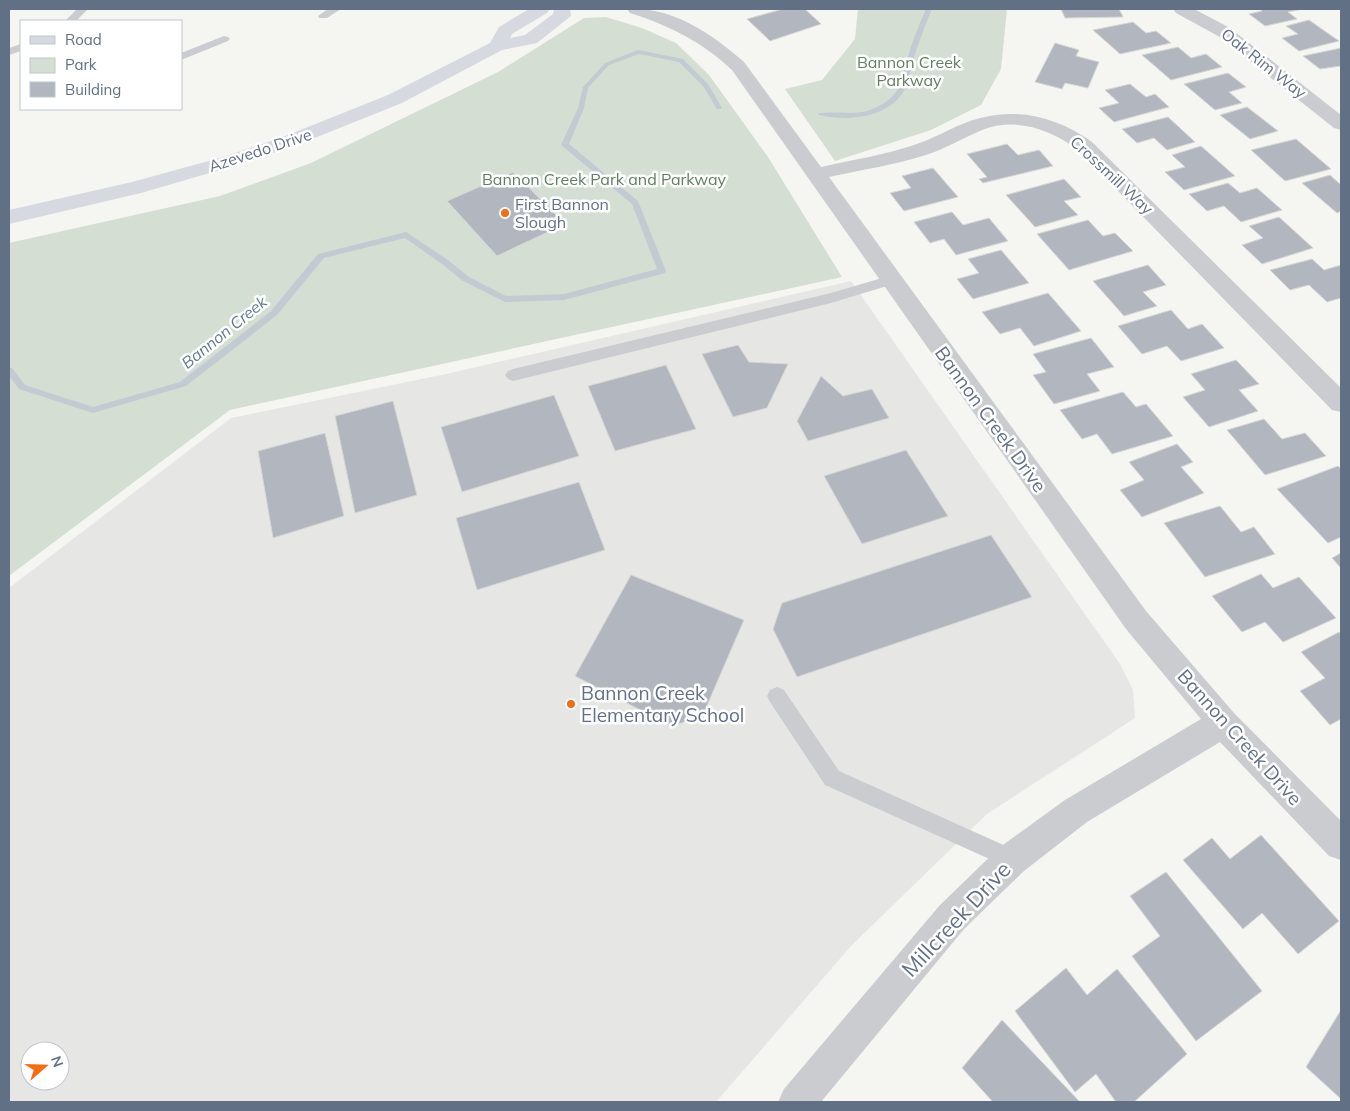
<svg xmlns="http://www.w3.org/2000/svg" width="1350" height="1111" viewBox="0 0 1350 1111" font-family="Mulish,sans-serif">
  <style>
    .built { fill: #e6e7e5; fill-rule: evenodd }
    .green { fill: #d5ded2 }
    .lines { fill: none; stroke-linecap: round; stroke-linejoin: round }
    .stream { fill: #c2cbd2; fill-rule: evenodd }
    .building { fill: #b2b7bf; stroke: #d7d7d5 }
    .lane { fill: #caccd0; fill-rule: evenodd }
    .street { fill: #caccd0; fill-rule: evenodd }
    .secondary { fill: #d6d9df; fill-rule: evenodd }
    .poi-dot { fill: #f56c12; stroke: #fff; stroke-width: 2 }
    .labels { text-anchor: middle; stroke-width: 5; stroke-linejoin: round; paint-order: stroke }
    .far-park-label { font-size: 16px; fill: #627d61; stroke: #fff }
    .far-street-label { font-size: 16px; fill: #627086; stroke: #fff }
    .far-poi-label { font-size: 16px; fill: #627086; stroke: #fff; text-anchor: start }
    .far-water-label { font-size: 16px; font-style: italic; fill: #62798b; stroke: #fff }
    .street-label { font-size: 19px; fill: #627086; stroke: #fff }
    .poi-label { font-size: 19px; fill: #627086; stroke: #fff; text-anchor: start }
    .near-street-label { font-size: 22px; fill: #627086; stroke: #fff }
  </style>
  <rect width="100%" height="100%" fill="#f5f6f2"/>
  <path class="built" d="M851,281L1120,664L1133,690L1135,718L987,814L851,946L716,1102H9V588L231,418L446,374ZM30,1051H60V1081H30Z"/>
  <g class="green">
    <polygon points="858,9 1007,9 1001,69 981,105 931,130 835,161 785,89 822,80 855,39"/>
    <polygon points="606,17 642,28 676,43 709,75 768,157 842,277 230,410 9,576 9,243 220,196 311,163 498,72 584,18"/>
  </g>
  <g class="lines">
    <g class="stream">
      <path d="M926,9H932C924,27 918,45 912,63C910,72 909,81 905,89C890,118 847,122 819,115L818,114C822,111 853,114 863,112C876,109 891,101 898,89C902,82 903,72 906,63C911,45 918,27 926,9Z"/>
      <polygon points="638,50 683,59 708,84 722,108 721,109 717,109 703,86 679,62 639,54 609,65 588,88 584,108 569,144 638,201 666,271 665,273 564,300 505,302 463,281 442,264 405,238 324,258 277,315 186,386 93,413 19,389 9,376 9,367 12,368 25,385 93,407 180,382 271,311 318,254 406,232 448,260 469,277 506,296 564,294 657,269 632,204 561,145 578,108 583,87 605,63"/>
    </g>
  </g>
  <g class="building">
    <polygon points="783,9 805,9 821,24 770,41 747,19"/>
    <polygon points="1061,9 1119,9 1123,17 1065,18"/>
    <polygon points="1259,9 1303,9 1288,12 1297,19 1265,26 1249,14 1262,11"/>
    <polygon points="1309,20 1339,41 1299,51 1282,38 1298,34 1286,26"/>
    <polygon points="1133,22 1146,33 1156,31 1171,43 1120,54 1093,30"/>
    <polygon points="1055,43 1079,50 1076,56 1099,62 1088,88 1065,83 1062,89 1035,82"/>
    <polygon points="1178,47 1191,58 1206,54 1222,67 1171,80 1142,55"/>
    <polygon points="1341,48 1341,66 1320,69 1303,56"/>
    <polygon points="1228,73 1246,87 1229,92 1242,103 1215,110 1184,84"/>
    <polygon points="1130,84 1146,97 1155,94 1169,107 1114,122 1099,108 1119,103 1105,90"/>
    <polygon points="1247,107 1278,131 1250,139 1220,115"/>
    <polygon points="1168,117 1195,142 1167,150 1154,138 1137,143 1122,129"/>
    <polygon points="1296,139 1331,169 1285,181 1251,150"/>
    <polygon points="1007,144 1018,155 1039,150 1053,166 983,183 979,179 987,177 967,154"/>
    <polygon points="1201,146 1235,176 1184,190 1165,172 1185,167 1172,155"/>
    <polygon points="933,168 958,197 904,211 890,193 911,188 902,176"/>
    <polygon points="513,172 565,224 497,256 447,201"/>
    <polygon points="1330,175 1341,185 1341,211 1337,213 1302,183"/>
    <polygon points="1064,179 1081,197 1064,201 1078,215 1035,227 1006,195"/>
    <polygon points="1228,183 1240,193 1257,188 1282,210 1241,222 1224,206 1207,211 1189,194"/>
    <polygon points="952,212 963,225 989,218 1008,241 956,255 944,239 930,243 914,222"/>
    <polygon points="1279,217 1313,248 1262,264 1242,245 1263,238 1249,226"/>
    <polygon points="1088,220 1103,236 1115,233 1133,251 1069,270 1037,234"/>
    <polygon points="1001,250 1029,283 973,299 957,279 979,273 968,259"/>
    <polygon points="1312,259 1324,270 1341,265 1341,298 1327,302 1309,285 1290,290 1270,270"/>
    <polygon points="1148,265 1166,285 1143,292 1157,306 1124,316 1093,281"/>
    <polygon points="1048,293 1081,331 1034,346 1020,328 1000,334 982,312"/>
    <polygon points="1171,310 1188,329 1202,324 1224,348 1181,361 1167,346 1142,354 1118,326"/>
    <polygon points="1091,338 1114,367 1087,374 1100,391 1054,404 1033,375 1046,372 1033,354"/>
    <polygon points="738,345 749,362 788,364 767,408 733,417 702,354"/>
    <polygon points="1236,360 1259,384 1239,390 1258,411 1209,427 1183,397 1205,390 1191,374"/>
    <polygon points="666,365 696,429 615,451 588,386"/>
    <polygon points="821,376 843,396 872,389 889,418 808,441 797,421"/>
    <polygon points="1123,392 1136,407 1146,404 1173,436 1112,454 1097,434 1082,439 1060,410"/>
    <polygon points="554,395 579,456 462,492 441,427"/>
    <polygon points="393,401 417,495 355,513 335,416"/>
    <polygon points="1264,419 1282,439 1305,433 1326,456 1265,475 1227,430"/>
    <polygon points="325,433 344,516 273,538 258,451"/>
    <polygon points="1177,444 1193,462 1181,467 1204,493 1142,517 1120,490 1144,480 1129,462"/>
    <polygon points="906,450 948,516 862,544 824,476"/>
    <polygon points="1338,466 1341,469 1341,537 1328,543 1277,489"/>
    <polygon points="579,482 605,550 477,590 456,518"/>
    <polygon points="1220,506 1241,532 1254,527 1275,554 1205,577 1164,523"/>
    <polygon points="991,535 1032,597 797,677 773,629 782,603"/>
    <polygon points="1341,553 1341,568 1332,558"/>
    <polygon points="1261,574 1273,588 1299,577 1336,618 1283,642 1265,622 1242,632 1212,596"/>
    <polygon points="631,575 744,620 702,717 671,726 575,676"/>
    <polygon points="1339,632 1341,635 1341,719 1330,725 1300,691 1325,678 1301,652"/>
    <polygon points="1261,835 1339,921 1298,954 1262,913 1243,929 1183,860 1212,838 1230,859"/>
    <polygon points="1166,872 1262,991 1196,1041 1132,956 1160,936 1130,896"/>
    <polygon points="1066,968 1087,995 1117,969 1187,1054 1134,1102 1116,1102 1096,1074 1075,1092 1015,1011"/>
    <polygon points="1341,1010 1341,1099 1306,1067"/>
    <polygon points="1002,1020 1080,1102 993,1102 962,1068"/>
  </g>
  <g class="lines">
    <g class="lane">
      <polygon points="77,9 88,9 76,21 65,21"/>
      <polygon points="328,9 341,9 327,18 319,18 318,16"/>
      <polygon points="224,36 228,37 230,39 228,41 181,60 181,53"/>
      <polygon points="21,44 21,51 9,55 9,48"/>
      <polygon points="892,275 897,277 899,280 897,283 831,303 513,381 508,379 505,375 508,371 513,369 831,293"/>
      <polygon points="777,687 784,690 839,771 1019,852 1023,859 1019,866 1012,870 1005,866 825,785 770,702 767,696 770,690"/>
    </g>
    <g class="street">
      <path d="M627,9C672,6 712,34 744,62L821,167C852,160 884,155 914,145C933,139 951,128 970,121C1013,106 1056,116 1092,142L1341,388V412L1332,410L1078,150C1050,129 1016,117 982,130C963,138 945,149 926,155C894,165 861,170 829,177L1146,611L1234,713L1341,821V860L1329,856L1220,742L1087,822L1024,871L964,929L821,1102H778L784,1089L940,905L1000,847L1065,800L1201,719L1126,629L732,70C702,42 668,25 630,13Z"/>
      <polygon points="1173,9 1194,9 1230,28 1341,115 1341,130 1334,128 1218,36 1176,13"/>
    </g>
    <polygon class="secondary" points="529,9 550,9 547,13 512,34 510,38 525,35 553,14 554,9 570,9 571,16 537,43 502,50 402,103 297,145 237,165 141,193 9,224 9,210 132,182 223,157 283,137 388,95 490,43 499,27"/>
  </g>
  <g class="poi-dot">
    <circle cx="505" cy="213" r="5"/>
    <circle cx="571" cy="704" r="5"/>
  </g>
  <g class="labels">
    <g class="far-park-label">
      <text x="909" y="68">Bannon Creek<tspan x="909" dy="18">Parkway</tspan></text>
      <text x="604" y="185">Bannon Creek Park and Parkway</text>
    </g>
    <g class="far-street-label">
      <text transform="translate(1264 63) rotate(38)" y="6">Oak Rim Way</text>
      <text transform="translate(260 150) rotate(-18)" y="6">Azevedo Drive</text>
      <text transform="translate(1112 175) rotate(43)" y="6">Crossmill Way</text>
    </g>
    <g class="far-poi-label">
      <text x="515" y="210">First Bannon<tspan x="515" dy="18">Slough</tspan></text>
    </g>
    <g class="far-water-label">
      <text transform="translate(224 332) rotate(-39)" y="6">Bannon Creek</text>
    </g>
    <g class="street-label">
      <text transform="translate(991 419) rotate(54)" y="7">Bannon Creek Drive</text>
      <text transform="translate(1240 737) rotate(48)" y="7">Bannon Creek Drive</text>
    </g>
    <g class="poi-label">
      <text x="581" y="700">Bannon Creek<tspan x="581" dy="22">Elementary School</tspan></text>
    </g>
    <g class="near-street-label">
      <text transform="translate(956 919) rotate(-47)" y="8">Millcreek Drive</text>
    </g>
  </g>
  <rect width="1350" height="1111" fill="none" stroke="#627086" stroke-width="20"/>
  <rect x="20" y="20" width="162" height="90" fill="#ffffff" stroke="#c0c6cf"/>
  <rect x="30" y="36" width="25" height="8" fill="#d6d9df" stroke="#c0c6cf"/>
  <text x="65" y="45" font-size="15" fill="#627086">Road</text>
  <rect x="30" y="58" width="25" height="15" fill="#d5ded2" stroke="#c0c6cf"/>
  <text x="65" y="70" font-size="15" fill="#627086">Park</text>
  <rect x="30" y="82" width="25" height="15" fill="#b2b7bf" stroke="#c0c6cf"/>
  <text x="65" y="95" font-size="15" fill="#627086">Building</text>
  <g transform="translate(45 1066) rotate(70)"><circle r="24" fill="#ffffff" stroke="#c0c6cf"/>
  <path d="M0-4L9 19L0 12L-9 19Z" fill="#f56c12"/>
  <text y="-8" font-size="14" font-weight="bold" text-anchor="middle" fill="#627086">N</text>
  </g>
</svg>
